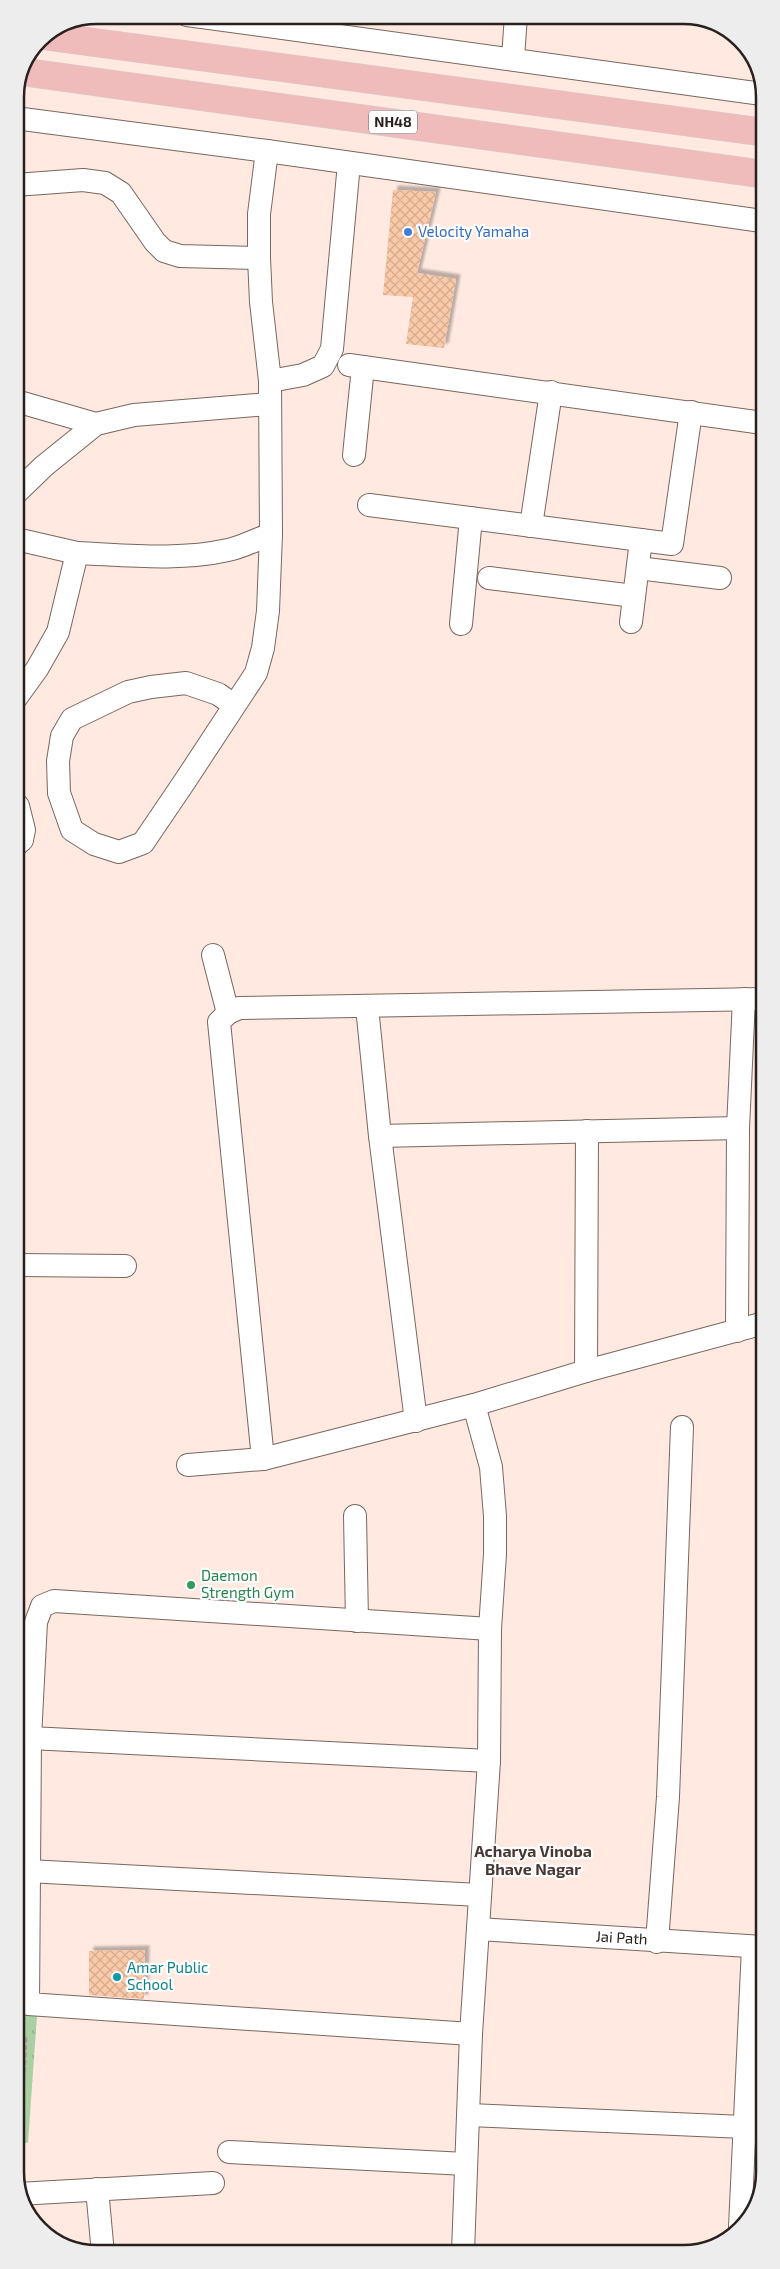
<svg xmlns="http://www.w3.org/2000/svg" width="780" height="2269" viewBox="0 0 780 2269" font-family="'Exo 2',sans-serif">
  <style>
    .grass { fill: url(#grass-tufts) }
    .building { fill: url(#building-cross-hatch); filter: url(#shadow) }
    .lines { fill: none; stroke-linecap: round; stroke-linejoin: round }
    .minor-casing { stroke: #79675f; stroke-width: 24 }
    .highway-casing { stroke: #d4d3d2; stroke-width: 29 }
    .path { stroke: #b1a099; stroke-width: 3; stroke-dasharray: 5 2.5; stroke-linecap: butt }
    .minor { stroke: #fff; stroke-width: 22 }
    .highway { stroke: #f0bbbb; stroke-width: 28 }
    .shop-dot { fill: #3f7fe0; stroke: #fff; stroke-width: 2 }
    .leisure-dot { fill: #2e9e5b; stroke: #fff; stroke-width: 2 }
    .culture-dot { fill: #0f9aa8; stroke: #fff; stroke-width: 2 }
    .labels { text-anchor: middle; stroke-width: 4.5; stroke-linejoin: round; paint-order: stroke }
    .shield { fill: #fff; stroke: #696462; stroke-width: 1 }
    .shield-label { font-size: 14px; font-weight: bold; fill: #29211e }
    .shop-label { font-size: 15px; fill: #366cbe; stroke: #fff; text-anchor: start }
    .leisure-label { font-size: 15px; fill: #27864d; stroke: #fff; text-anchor: start }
    .street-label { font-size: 15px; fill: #29211e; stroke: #fff }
    .culture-label { font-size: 15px; fill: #0d838f; stroke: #fff; text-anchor: start }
    .neighbourhood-label { font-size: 16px; font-weight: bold; fill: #493932; stroke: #fff }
    .rim { fill: none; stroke: #29211e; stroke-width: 2.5 }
  </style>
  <defs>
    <pattern id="grass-tufts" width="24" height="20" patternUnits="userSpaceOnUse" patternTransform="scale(1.25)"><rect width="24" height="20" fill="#a9cfa2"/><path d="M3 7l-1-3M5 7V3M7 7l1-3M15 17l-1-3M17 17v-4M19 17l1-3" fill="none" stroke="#91b18b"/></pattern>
    <pattern id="building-cross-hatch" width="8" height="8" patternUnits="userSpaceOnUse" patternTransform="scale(1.25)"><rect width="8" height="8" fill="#f9c9a8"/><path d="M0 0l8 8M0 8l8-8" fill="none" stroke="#d5ac90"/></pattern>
    <filter id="shadow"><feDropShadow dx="4.5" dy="-4.5" stdDeviation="1" flood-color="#0004"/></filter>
  </defs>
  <rect width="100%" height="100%" fill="#ffe9e0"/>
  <polygon class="grass" points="18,1929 37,2015 28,2143 18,2142"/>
  <g class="building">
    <polygon points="393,190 436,192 417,273 456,279 444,348 406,344 413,297 383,295"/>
    <polygon points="145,1950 144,1999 89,1995 89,1951"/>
  </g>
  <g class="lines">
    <g class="minor-casing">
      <g id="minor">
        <polyline points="187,15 762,94"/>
        <polyline points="513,58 516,15"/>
        <polyline points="15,118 267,151 762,221"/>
        <polyline points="15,185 83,180 105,183 121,193 155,242 164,251 180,256 259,258"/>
        <polyline points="349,365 763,423"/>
        <polyline points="270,381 303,375 323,366 332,349 349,163"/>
        <polyline points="16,401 96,424 134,415 269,404"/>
        <polyline points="354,455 363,367"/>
        <polyline points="16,493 44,466 96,424"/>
        <polyline points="369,505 672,544 691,412"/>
        <polyline points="531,526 551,392"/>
        <polyline points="16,539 77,553"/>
        <polyline points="638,568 720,578"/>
        <polyline points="489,578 634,596"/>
        <polyline points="631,622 641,540"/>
        <polyline points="461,624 471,518"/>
        <path d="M16,698L37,669L58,632L77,553C126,555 179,561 228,550C243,547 257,539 271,534L270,381L261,302L259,258V214L267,151"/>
        <polyline points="234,705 218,694 186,683 151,687 128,692 72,719 62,736 58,761 59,793 72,830 94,844 119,852 143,843 185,781 256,673 263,648 268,611 271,534"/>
        <polyline points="16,804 18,806 24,830 22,840 16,845"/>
        <polyline points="213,955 228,1013"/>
        <polyline points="763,999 239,1008 228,1013 219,1022 263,1459 474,1405 586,1371 764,1323"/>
        <polyline points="367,1007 380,1136 416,1421"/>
        <polyline points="380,1136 738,1128"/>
        <polyline points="17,1265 125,1266"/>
        <polyline points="737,1331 738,1128 744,999"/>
        <polyline points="586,1371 587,1131"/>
        <polyline points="188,1465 263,1459"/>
        <polyline points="355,1516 357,1621"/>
        <polyline points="30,1738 489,1761"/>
        <polyline points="28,1871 479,1895"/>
        <path id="s1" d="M478,1929L765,1947"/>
        <polyline points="657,1942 668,1797 682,1427"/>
        <polyline points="471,2034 28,2004 30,1738 36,1622 42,1606 54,1601 490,1629"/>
        <polyline points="469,2115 744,2127"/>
        <polyline points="229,2152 466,2164"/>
        <polyline points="97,2189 103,2254"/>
        <polyline points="18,2194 213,2183"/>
        <polyline points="740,2227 753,1947"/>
        <polyline points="463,2252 471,2034 489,1761 490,1629 495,1554 495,1516 491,1467 474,1405"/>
      </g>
    </g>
    <g class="highway-casing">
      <g id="highway">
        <polyline points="46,36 762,132"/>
        <polyline points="24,72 762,174"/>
      </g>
    </g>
    <g class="path">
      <polyline points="18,2038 26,2038 21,2134 18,2134"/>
      <polyline points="18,2038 21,2021"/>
    </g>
    <use href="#minor" class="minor"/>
    <use href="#highway" class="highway"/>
  </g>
  <circle class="shop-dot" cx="408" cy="232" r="5"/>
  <circle class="leisure-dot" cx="191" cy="1585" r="5"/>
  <circle class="culture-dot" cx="117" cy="1977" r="5"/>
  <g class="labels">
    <rect class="shield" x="369" y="110.5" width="48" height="23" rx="4"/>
    <g class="shield-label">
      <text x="393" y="127">NH48</text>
    </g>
    <g class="shop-label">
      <text x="418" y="237">Velocity Yamaha</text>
    </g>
    <g class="leisure-label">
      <text x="201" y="1581">Daemon<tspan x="201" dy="17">Strength Gym</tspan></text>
    </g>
    <g class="street-label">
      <text dy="5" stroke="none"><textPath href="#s1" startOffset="144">Jai Path</textPath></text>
    </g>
    <g class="culture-label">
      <text x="127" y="1973">Amar Public<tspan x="127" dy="17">School</tspan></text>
    </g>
    <g class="neighbourhood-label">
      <text x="533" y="1857">Acharya Vinoba<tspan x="533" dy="18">Bhave Nagar</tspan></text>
    </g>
  </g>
  <path d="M0 0H780V2269H0ZM97 24H683A73 73 0 0 1 756 97V2172A73 73 0 0 1 683 2245H97A73 73 0 0 1 24 2172V97A73 73 0 0 1 97 24Z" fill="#eeeded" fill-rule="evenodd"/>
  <path class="rim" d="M97 24H683A73 73 0 0 1 756 97V2172A73 73 0 0 1 683 2245H97A73 73 0 0 1 24 2172V97A73 73 0 0 1 97 24Z"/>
</svg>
